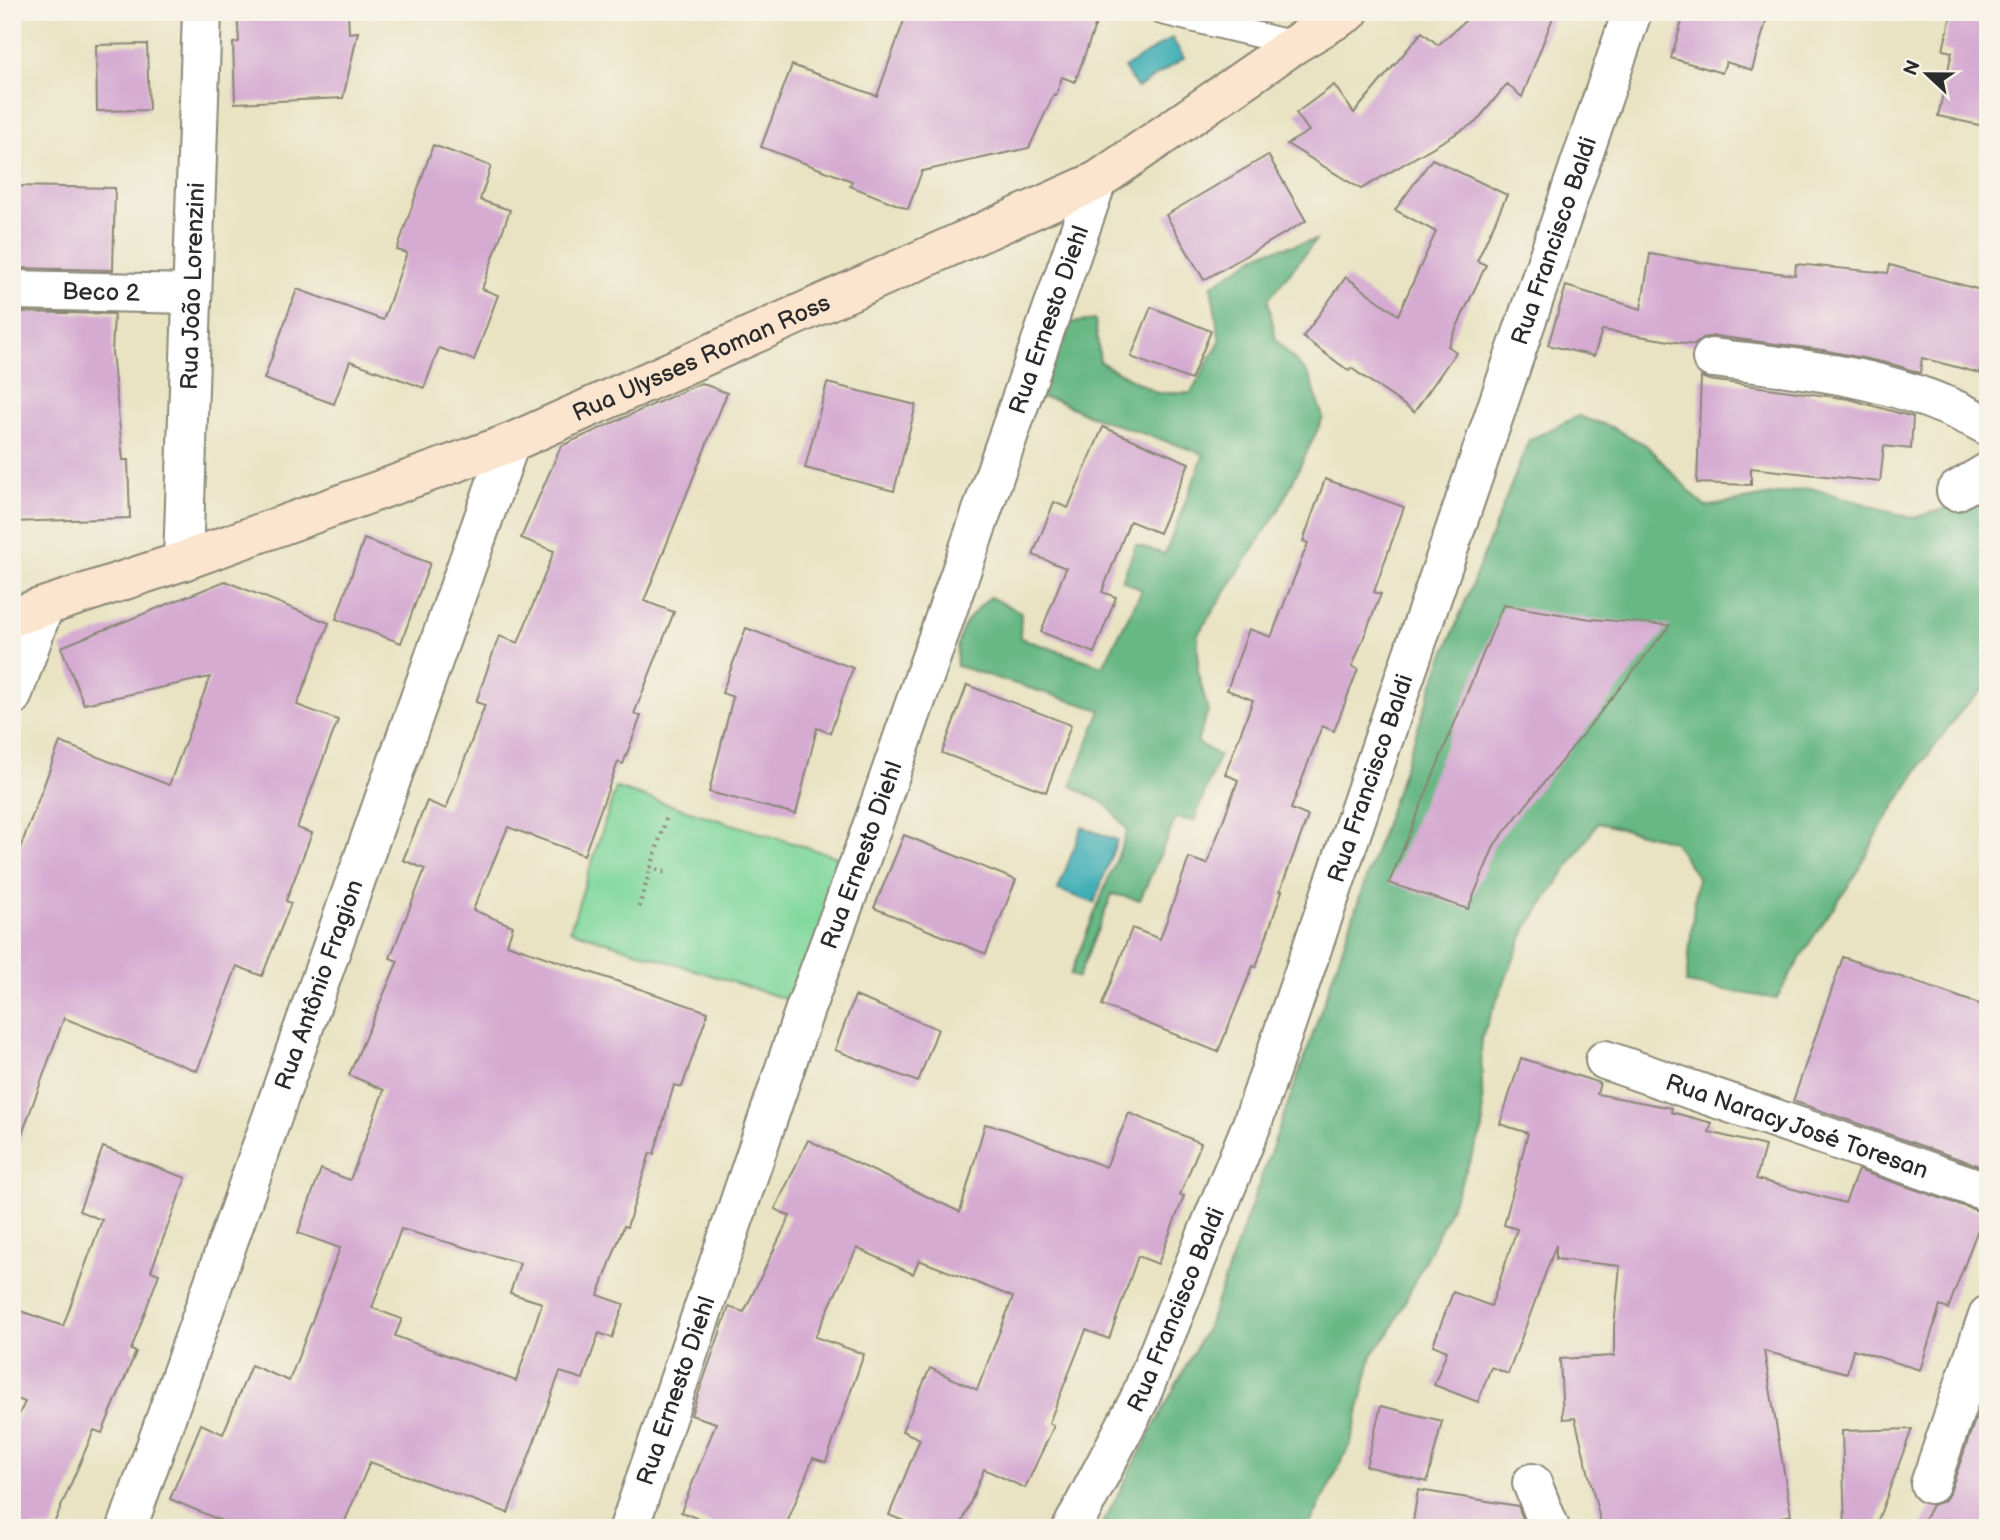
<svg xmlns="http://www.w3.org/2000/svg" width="2000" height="1540" viewBox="0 0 2000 1540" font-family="'Balsamiq Sans',sans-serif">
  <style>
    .green { fill: #81d89d; stroke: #568264; stroke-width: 2 }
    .forest { fill: #68b884; stroke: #4a7258; stroke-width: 2 }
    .water { fill: #3daeb5; stroke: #346c70; stroke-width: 2 }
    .building { fill: #d5abd2; fill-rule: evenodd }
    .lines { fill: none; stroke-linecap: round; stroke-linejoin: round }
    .lane-casing { stroke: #8a8777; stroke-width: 28 }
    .street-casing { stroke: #8a8777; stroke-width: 42 }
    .secondary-casing { stroke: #8a8777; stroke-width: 42 }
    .path { stroke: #8a8777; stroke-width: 4.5; stroke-dasharray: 2 5; stroke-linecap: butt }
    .lane { stroke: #fff; stroke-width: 24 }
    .street { stroke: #fff; stroke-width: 38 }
    .secondary { stroke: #fce5cf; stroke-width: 38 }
    .labels { text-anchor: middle; stroke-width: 7; stroke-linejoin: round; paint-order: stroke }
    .street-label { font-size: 24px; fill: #2b2b2b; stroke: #f7f3e8 }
  </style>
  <rect width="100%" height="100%" fill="#f7f3e8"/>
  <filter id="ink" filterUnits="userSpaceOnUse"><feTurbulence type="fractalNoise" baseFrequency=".0143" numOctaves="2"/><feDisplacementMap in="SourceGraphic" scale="14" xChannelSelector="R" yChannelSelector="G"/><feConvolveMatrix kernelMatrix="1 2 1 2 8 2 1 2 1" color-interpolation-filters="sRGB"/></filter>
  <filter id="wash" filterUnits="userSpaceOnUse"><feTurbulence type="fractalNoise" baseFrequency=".00686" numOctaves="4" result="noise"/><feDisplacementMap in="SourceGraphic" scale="28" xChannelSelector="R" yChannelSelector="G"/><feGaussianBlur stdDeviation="1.57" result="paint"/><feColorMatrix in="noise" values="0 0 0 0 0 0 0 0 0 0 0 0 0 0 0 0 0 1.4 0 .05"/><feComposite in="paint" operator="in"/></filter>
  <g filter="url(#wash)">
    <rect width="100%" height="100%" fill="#e9e3c3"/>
    <polygon class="green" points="616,788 844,859 798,1003 570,930"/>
    <g class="forest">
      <path d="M1316,240L1268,300L1276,340L1310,377L1323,418L1280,508L1198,634V673L1208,711L1197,742L1219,756L1194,821L1176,818L1140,900L1112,894L1078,978L1070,975L1128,830L1106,804L1071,786L1101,710L957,666C954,633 967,618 990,597L1021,612L1020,638L1103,666L1142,590L1122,580L1136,545L1165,554L1204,454L1088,415L1056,400L1034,396L1059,324L1095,320L1100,362L1157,393H1191L1220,341L1211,286L1263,252Z"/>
      <polygon points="1578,416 1609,426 1646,445 1705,507 1811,488 1912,518 1988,497 1988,685 1963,708 1921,765 1880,829 1857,873 1812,939 1776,999 1686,983 1697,877 1673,841 1598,823 1526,929 1481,1039 1483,1129 1450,1209 1390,1332 1372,1355 1351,1443 1308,1528 1100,1528 1209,1323 1310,1042 1435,678 1529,440"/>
    </g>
    <g class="water">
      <polygon points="1172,38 1184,58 1137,88 1124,68"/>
      <polygon points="1082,827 1117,840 1094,903 1058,890"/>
    </g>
    <g id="blocks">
      <g class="building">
        <polygon points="237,12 348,12 349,33 358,32 343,98 235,103 233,43 239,42"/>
        <polygon points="907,12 1100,12 1075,82 1062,77 1056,95 1054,94 1029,148 922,171 908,209 850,186 852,181 761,147 792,65 877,96"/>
        <polygon points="1475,12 1555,12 1522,97 1507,84 1476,122 1361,189 1287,144 1309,131 1296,113 1334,85 1354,113 1422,32 1438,45"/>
        <polygon points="1685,12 1769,12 1752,70 1726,62 1722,73 1671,58"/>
        <polygon points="1952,12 1988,12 1988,127 1938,116 1952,52 1943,50"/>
        <polygon points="147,44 149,110 97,111 96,45"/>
        <polygon points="433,145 491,166 480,200 510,210 482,289 498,295 474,360 439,348 424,388 350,361 334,404 264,379 297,289 383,320 407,253 397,250"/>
        <polygon points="1268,155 1306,221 1204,280 1166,215"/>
        <polygon points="1432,159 1507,195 1477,261 1486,265 1448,346 1456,352 1414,412 1351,368 1349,371 1303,337 1346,277 1398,315 1436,232 1395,210"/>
        <polygon points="12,186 115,188 113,270 12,268"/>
        <polygon points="1650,254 1736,268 1795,275 1796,264 1888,273 1890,265 1988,292 1988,341 1979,373 1922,358 1920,373 1892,364 1823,350 1715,336 1703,338 1694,345 1602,330 1594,356 1548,345 1566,286 1641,309"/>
        <polygon points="1151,307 1211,331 1191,380 1131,357"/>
        <polygon points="12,312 114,314 112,352 123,460 128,460 130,518 12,522"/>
        <polygon points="1701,377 1709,380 1849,399 1913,417 1911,449 1884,446 1880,482 1751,468 1751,485 1697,483"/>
        <path d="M701,383L727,393L644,601L674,612L634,714L641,716L623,764L618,762L584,855L508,827L473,910L513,926L507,944L708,1012L682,1087L674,1085L654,1154L650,1153L627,1227L624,1226L598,1295L624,1304L612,1338L599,1333L583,1379L560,1372L508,1513L370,1462L342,1528H238L170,1499L201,1424L223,1434L251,1365L289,1381L340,1248L298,1233L321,1169L350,1180L384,1090L349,1075L398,961L390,958L425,869L403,860L427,801L446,809L485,705L476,702L499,636L518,643L554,551L521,538L561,446ZM401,1229L520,1263L510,1293L542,1303L516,1381L395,1336L402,1319L372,1308Z"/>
        <polygon points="827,383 916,405 894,491 805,468"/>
        <polygon points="1103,427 1189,463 1159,533 1130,521 1102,592 1116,597 1094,653 1041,632 1066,568 1033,555 1054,502 1068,508"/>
        <polygon points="1325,479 1404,507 1374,592 1381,594 1352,667 1358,669 1334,731 1322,726 1291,809 1308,816 1280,891 1282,891 1256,967 1253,966 1218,1052 1102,1005 1132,928 1160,939 1189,858 1207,864 1238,780 1225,774 1253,700 1227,690 1249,629 1271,637 1308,543 1303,541"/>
        <polygon points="364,539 430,563 401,643 336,619"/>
        <polygon points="225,581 329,623 297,705 338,720 297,828 312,833 286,901 291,903 262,976 237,966 197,1071 64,1018 17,1148 12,1147 12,870 60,742 169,785 210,677 84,704 61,647"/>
        <polygon points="1503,605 1591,619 1670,625 1495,844 1468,909 1389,883"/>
        <polygon points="746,628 853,668 830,733 817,728 796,814 709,792 733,697 722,693"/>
        <polygon points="967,685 1071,725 1046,792 942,753"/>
        <polygon points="904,835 1016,880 986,954 874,908"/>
        <polygon points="1843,957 1988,1007 1988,1169 1793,1101"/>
        <polygon points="855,996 938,1029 918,1082 835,1050"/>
        <polygon points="1521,1058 1600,1083 1597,1094 1672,1108 1671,1112 1712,1123 1709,1132 1765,1146 1756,1179 1845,1203 1858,1170 1984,1213 1948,1309 1940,1306 1920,1370 1853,1349 1847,1373 1764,1351 1791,1515 1730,1528 1602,1528 1575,1418 1563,1419 1560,1359 1614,1356 1614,1327 1620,1266 1556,1259 1556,1245 1508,1374 1491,1367 1478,1402 1434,1385 1447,1351 1433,1345 1453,1292 1491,1306 1517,1229 1504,1225 1528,1133 1500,1124"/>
        <polygon points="1129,1113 1201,1143 1180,1195 1184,1196 1158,1264 1138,1256 1109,1339 1086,1330 1049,1423 1054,1426 1025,1488 984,1469 960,1528 921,1528 889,1515 920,1439 902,1431 930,1368 977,1390 1013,1297 919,1260 913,1274 857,1248 815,1337 864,1354 826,1462 813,1458 785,1528 721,1528 681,1512 716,1423 691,1415 729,1307 744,1312 790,1216 775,1209 808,1140 960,1212 985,1124 1008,1130 1106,1167"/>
        <polygon points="103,1147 186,1178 151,1271 159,1274 131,1350 136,1352 102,1433 94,1430 52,1528 12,1528 12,1429 25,1402 12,1397 12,1308 63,1326 102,1220 79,1211"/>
        <polygon points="1988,1395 1988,1528 1920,1528 1932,1505 1944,1501 1950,1492 1975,1420"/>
        <polygon points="1381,1406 1442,1421 1427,1482 1366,1466"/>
        <polygon points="1912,1429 1875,1528 1845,1528 1842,1431"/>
        <polygon points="1418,1490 1518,1506 1523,1519 1522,1528 1412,1528"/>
      </g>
    </g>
  </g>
  <g filter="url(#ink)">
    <use href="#blocks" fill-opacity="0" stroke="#8a8777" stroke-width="2"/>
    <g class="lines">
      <g class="lane-casing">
        <polyline id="lane" points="1162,12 1295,44"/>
      </g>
      <g class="street-casing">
        <g id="street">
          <path id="s1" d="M12,290L191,294"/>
          <path d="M1712,358C1812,370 1897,376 1988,426"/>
          <polyline points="1956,491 1988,472"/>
          <path id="s2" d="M183,561L202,12"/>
          <polyline points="12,696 43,609"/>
          <path id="s3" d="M1605,1060L1988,1192"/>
          <polyline points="1532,1483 1550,1528"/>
          <polyline points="1930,1484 1988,1315"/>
          <path id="s4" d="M127,1528L510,443"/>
          <path id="s5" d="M629,1528L805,1009L860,861L1097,181"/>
          <path id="s6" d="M1072,1528L1139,1400L1252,1124L1632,12"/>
        </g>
      </g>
      <g class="secondary-casing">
        <g id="secondary">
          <path id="s7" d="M12,617L183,561L510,443L1097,181L1295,44L1349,12"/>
        </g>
      </g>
      <g class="path">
        <polyline points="666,819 651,867 666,873"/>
        <polyline points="639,907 651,867"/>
      </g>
      <use href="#lane" class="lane"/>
      <use href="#street" class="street"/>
      <use href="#secondary" class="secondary"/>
    </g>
  </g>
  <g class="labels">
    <g class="street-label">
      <text dy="8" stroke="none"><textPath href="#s6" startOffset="1376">Rua Francisco Baldi</textPath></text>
      <text dy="8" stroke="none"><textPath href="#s2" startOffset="275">Rua João Lorenzini</textPath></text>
      <text dy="8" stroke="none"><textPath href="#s1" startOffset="89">Beco 2</textPath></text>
      <text dy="8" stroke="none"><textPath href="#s5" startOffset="1279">Rua Ernesto Diehl</textPath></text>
      <text dy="8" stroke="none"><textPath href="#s7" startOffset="737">Rua Ulysses Roman Ross</textPath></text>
      <text dy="8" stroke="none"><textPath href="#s6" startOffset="808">Rua Francisco Baldi</textPath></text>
      <text dy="8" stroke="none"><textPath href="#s5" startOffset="712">Rua Ernesto Diehl</textPath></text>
      <text dy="8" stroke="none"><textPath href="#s4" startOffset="576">Rua Antônio Fragion</textPath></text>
      <text dy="8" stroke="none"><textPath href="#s3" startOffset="203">Rua Naracy José Toresan</textPath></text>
      <text dy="8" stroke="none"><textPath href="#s6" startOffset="242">Rua Francisco Baldi</textPath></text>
      <text dy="8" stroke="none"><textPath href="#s5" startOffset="145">Rua Ernesto Diehl</textPath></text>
    </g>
  </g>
  <rect width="2000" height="1540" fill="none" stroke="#f7f3e8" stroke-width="42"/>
  <g transform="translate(1927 74) rotate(292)" stroke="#f7f3e8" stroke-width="5" paint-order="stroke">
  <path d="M0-5L12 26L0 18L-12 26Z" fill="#2b2b2b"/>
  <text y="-10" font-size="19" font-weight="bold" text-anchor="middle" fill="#2b2b2b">N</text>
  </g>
</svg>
